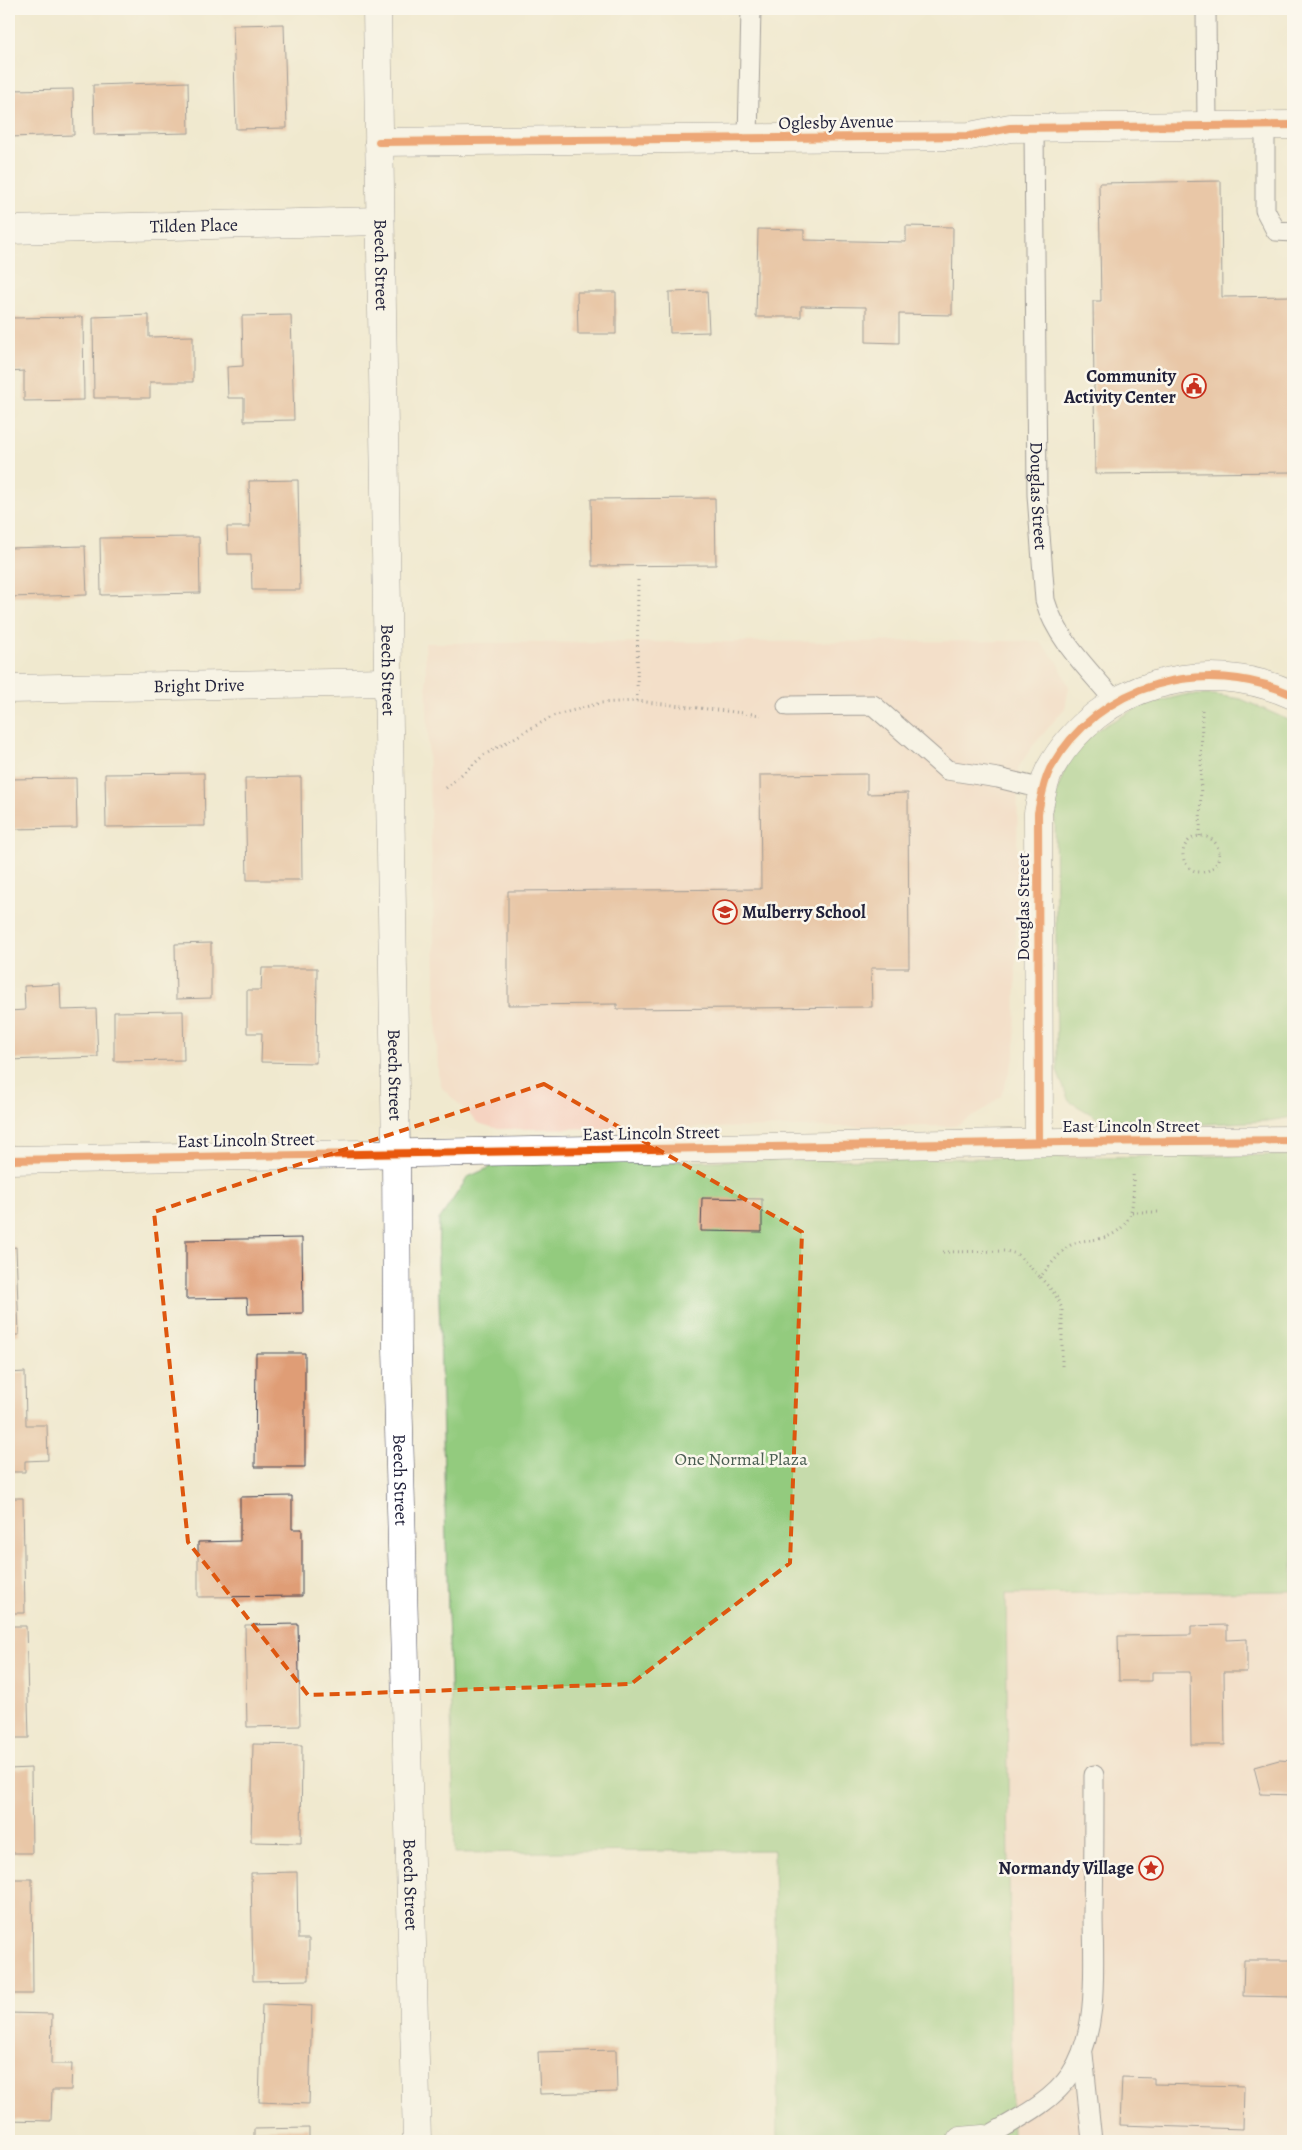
<svg xmlns="http://www.w3.org/2000/svg" width="1302" height="2150" viewBox="0 0 1302 2150" font-family="Alegreya,serif">
  <style>
    .built { fill: #f5d3c1 }
    .green { fill: #93cb7e; stroke: #5a765c }
    .building { fill: #df9d76 }
    .lines { fill: none; stroke-linecap: round; stroke-linejoin: round }
    .lane-casing { stroke: #414051; stroke-width: 21 }
    .street-casing { stroke: #414051; stroke-width: 29 }
    .secondary-casing { stroke: #414051; stroke-width: 29 }
    .path { stroke: #414051; stroke-width: 3; stroke-dasharray: 1 4; stroke-linecap: butt }
    .lane { stroke: #fff; stroke-width: 19 }
    .street { stroke: #fff; stroke-width: 28 }
    .secondary { stroke: #fff; stroke-width: 28 }
    .cycleway-casing { stroke: #fbf7ec; stroke-width: 11 }
    .cycleway { stroke: #e8590c; stroke-width: 8 }
    .marked { fill: none; stroke: #de560e; stroke-width: 4; stroke-dasharray: 10 6; stroke-linejoin: round }
    .labels { text-anchor: middle; stroke-width: 5; stroke-linejoin: round; paint-order: stroke }
    .street-label { font-size: 18px; fill: #22223b; stroke: #fbf7ec }
    .poi-label { font-size: 18px; font-weight: bold; fill: #22223b; stroke: #fbf7ec; text-anchor: end }
    .park-label { font-size: 18px; fill: #4a5d52; stroke: #fbf7ec }
  </style>
  <rect width="100%" height="100%" fill="#fbf7ec"/>
  <filter id="ink" filterUnits="userSpaceOnUse"><feTurbulence type="fractalNoise" baseFrequency=".02" numOctaves="2"/><feDisplacementMap in="SourceGraphic" scale="10" xChannelSelector="R" yChannelSelector="G"/><feConvolveMatrix kernelMatrix="1 2 1 2 8 2 1 2 1" color-interpolation-filters="sRGB"/></filter>
  <filter id="wash" filterUnits="userSpaceOnUse"><feTurbulence type="fractalNoise" baseFrequency=".0096" numOctaves="4" result="noise"/><feDisplacementMap in="SourceGraphic" scale="20" xChannelSelector="R" yChannelSelector="G"/><feGaussianBlur stdDeviation="1.12" result="paint"/><feColorMatrix in="noise" values="0 0 0 0 0 0 0 0 0 0 0 0 0 0 0 0 0 1.4 0 .05"/><feComposite in="paint" operator="in"/></filter>
  <g filter="url(#wash)">
    <rect width="100%" height="100%" fill="#f0e9cf"/>
    <g class="built">
      <polygon points="1039,641 1058,662 1069,687 1065,708 1032,747 1018,768 1015,1056 1001,1096 981,1112 955,1126 498,1129 478,1123 442,1088 438,1074 425,643"/>
      <polygon points="1293,1591 1293,2141 1012,2141 1006,1594"/>
    </g>
    <g class="green">
      <polygon points="1184,695 1215,695 1241,699 1293,722 1293,1117 1267,1121 1187,1125 1101,1120 1069,1101 1057,1071 1055,797 1070,756 1100,728 1143,705"/>
      <polygon points="1293,1155 1293,1591 1006,1594 1012,2141 778,2141 774,1850 455,1853 438,1264 439,1220 468,1177 493,1166 513,1163"/>
    </g>
    <g id="blocks">
      <g class="building">
        <polygon points="284,24 287,128 236,129 233,25"/>
        <polygon points="188,82 189,133 94,135 93,85"/>
        <polygon points="73,89 74,135 9,137 9,90"/>
        <polygon points="1221,181 1222,297 1293,296 1293,472 1095,474 1093,301 1101,301 1099,183"/>
        <polygon points="906,226 953,227 952,315 899,314 899,343 866,342 866,307 801,306 801,317 756,317 758,229 804,230 804,240 906,242"/>
        <polygon points="707,291 709,332 670,333 669,292"/>
        <polygon points="577,292 616,292 616,334 578,334"/>
        <polygon points="149,315 149,337 193,336 193,382 150,382 150,398 94,398 93,317"/>
        <polygon points="291,315 294,420 244,421 244,398 228,398 227,367 243,366 242,316"/>
        <polygon points="83,317 84,400 24,401 24,371 9,372 9,318"/>
        <polygon points="298,480 300,590 252,590 251,554 228,554 227,527 250,527 249,481"/>
        <polygon points="715,498 716,565 592,566 591,499"/>
        <polygon points="199,537 200,593 101,595 100,538"/>
        <polygon points="85,546 87,595 9,597 9,548"/>
        <polygon points="204,773 205,826 106,827 105,774"/>
        <polygon points="867,774 867,794 908,793 909,968 871,968 872,1007 617,1009 617,1004 508,1005 508,891 761,889 760,775"/>
        <polygon points="301,777 302,880 247,880 245,778"/>
        <polygon points="76,778 77,828 9,829 9,779"/>
        <polygon points="211,943 211,998 176,999 175,944"/>
        <polygon points="262,968 317,968 316,1063 261,1062 262,1033 247,1033 247,990 261,990"/>
        <polygon points="60,984 61,1010 96,1009 98,1057 9,1060 9,1011 25,1010 24,986"/>
        <polygon points="183,1011 184,1060 114,1061 114,1012"/>
        <polygon points="702,1198 762,1199 762,1232 701,1231"/>
        <polygon points="302,1238 303,1313 248,1314 247,1298 186,1299 186,1240"/>
        <polygon points="16,1247 19,1335 9,1335 9,1248"/>
        <polygon points="256,1353 305,1353 305,1467 255,1467"/>
        <polygon points="25,1372 26,1425 47,1425 48,1460 25,1461 25,1472 9,1472 9,1373"/>
        <polygon points="292,1496 292,1529 302,1529 302,1596 198,1597 198,1542 240,1541 240,1497"/>
        <polygon points="9,1498 23,1498 25,1613 9,1613"/>
        <polygon points="298,1624 300,1726 247,1727 245,1625"/>
        <polygon points="1227,1625 1227,1640 1247,1639 1247,1672 1224,1672 1225,1745 1191,1745 1190,1672 1152,1672 1152,1681 1119,1681 1118,1636 1191,1635 1191,1626"/>
        <polygon points="9,1626 26,1626 29,1738 9,1738"/>
        <polygon points="253,1744 302,1745 301,1843 251,1842"/>
        <polygon points="1279,1760 1293,1761 1293,1795 1261,1794 1254,1767"/>
        <polygon points="31,1768 32,1853 9,1853 9,1769"/>
        <polygon points="297,1872 298,1939 309,1939 309,1980 253,1981 251,1873"/>
        <polygon points="9,1879 32,1879 33,1994 9,1994"/>
        <polygon points="1244,1960 1293,1960 1293,1997 1243,1996"/>
        <polygon points="262,2004 312,2006 309,2104 259,2102"/>
        <polygon points="9,2013 52,2014 51,2064 72,2064 71,2090 52,2090 51,2121 9,2120"/>
        <polygon points="616,2050 617,2092 540,2094 538,2052"/>
        <polygon points="1122,2077 1154,2078 1154,2084 1244,2086 1243,2129 1120,2125"/>
        <polygon points="309,2128 309,2141 254,2141 254,2129"/>
      </g>
    </g>
  </g>
  <g filter="url(#ink)">
    <use href="#blocks" fill-opacity="0" stroke="#414051" stroke-width="1"/>
    <g class="lines">
      <g class="lane-casing">
        <g id="lane">
          <polyline points="1206,9 1207,126"/>
          <polyline points="1265,125 1265,210 1276,231 1293,232"/>
          <path id="s1" d="M1034,128L1037,495L1045,600C1056,639 1089,670 1115,701"/>
          <polyline points="748,138 751,9"/>
          <polyline points="787,706 873,705 947,770 998,778 1043,789"/>
          <polyline points="1083,2054 1092,2141"/>
          <path d="M983,2139C1013,2121 1051,2104 1071,2074C1100,2031 1093,1962 1093,1912C1094,1866 1094,1821 1094,1775"/>
        </g>
      </g>
      <g class="street-casing">
        <g id="street">
          <polyline points="379,142 970,136 1010,128 1293,125"/>
          <path id="s2" d="M9,230L380,221"/>
          <path id="s3" d="M9,689L388,682"/>
          <path d="M1039,1142L1038,813C1041,799 1043,783 1050,769C1099,682 1205,655 1293,695"/>
          <polyline points="9,1160 1062,1142 1293,1140"/>
          <polyline points="961,2141 983,2139"/>
        </g>
      </g>
      <g class="secondary-casing">
        <g id="secondary">
          <path id="s4" d="M377,9L396,1152L397,1348L417,2141"/>
        </g>
      </g>
      <g class="path">
        <polyline points="637,701 638,579"/>
        <polyline points="446,788 484,755 553,716 600,703 637,701 761,715"/>
        <polyline points="1200,836 1202,710"/>
        <circle cx="1201" cy="854" r="18"/>
        <polyline points="1132,1212 1158,1212"/>
        <polyline points="943,1252 1006,1251 1017,1254 1040,1277"/>
        <path d="M1062,1366V1308L1055,1294L1040,1277C1049,1267 1058,1254 1069,1246C1080,1239 1091,1241 1103,1238C1136,1228 1134,1200 1133,1172"/>
      </g>
      <use href="#lane" class="lane"/>
      <use href="#street" class="street"/>
      <use href="#secondary" class="secondary"/>
      <g class="cycleway-casing">
        <g id="cycleway">
          <polyline points="379,142 970,136 1010,128 1293,125"/>
          <path d="M1039,1142L1038,813C1041,799 1043,783 1050,769C1099,682 1205,655 1293,695"/>
          <polyline points="9,1160 1062,1142 1293,1140"/>
        </g>
      </g>
      <use href="#cycleway" class="cycleway"/>
    </g>
  </g>
  <path d="M0 0H1302V2150H0ZM544,1084L802,1232L790,1563L631,1684L308,1695L188,1542L154,1212Z" fill="#f0e9cf" fill-opacity=".55" fill-rule="evenodd"/>
  <path class="marked" d="M544,1084L802,1232L790,1563L631,1684L308,1695L188,1542L154,1212Z"/>
  <defs>
    <g id="civic-ring" transform="scale(1.25)"><circle r="9.5" fill="#fbf7ec" stroke="#c8321e" stroke-width="1.5"/><path d="M-.6-6.5H3V-4.5H.6V-3L4-1V1h2V6H-6V1h2V-1L-.6-3ZM-1.2 2.5V6h2.4V2.5Z" fill="#c8321e"/></g>
    <g id="school-ring" transform="scale(1.25)"><circle r="9.5" fill="#fbf7ec" stroke="#c8321e" stroke-width="1.5"/><path d="M0-5L7-2L0 1L-7-2ZM-4 1L0 2.5L4 1V4Q0 6-4 4Z" fill="#c8321e"/></g>
    <g id="sight-ring" transform="scale(1.25)"><circle r="9.5" fill="#fbf7ec" stroke="#c8321e" stroke-width="1.5"/><path d="M0-6L1.8-2.2L6-1.7L2.9 1.2L3.7 5.4L0 3.3L-3.7 5.4L-2.9 1.2L-6-1.7L-1.8-2.2Z" fill="#c8321e"/></g>
  </defs>
  <g fill-rule="evenodd">
    <use href="#civic-ring" x="1194" y="386"/>
    <use href="#school-ring" x="725" y="912"/>
    <use href="#sight-ring" x="1151" y="1868"/>
  </g>
  <g class="labels">
    <g class="street-label">
      <text transform="translate(836 122) rotate(-1)" y="6">Oglesby Avenue</text>
      <text dy="6" stroke="none"><textPath href="#s2" startOffset="185">Tilden Place</textPath></text>
      <text dy="6" stroke="none"><textPath href="#s4" startOffset="256">Beech Street</textPath></text>
      <text dy="6" stroke="none"><textPath href="#s1" startOffset="368">Douglas Street</textPath></text>
      <text dy="6" stroke="none"><textPath href="#s4" startOffset="661">Beech Street</textPath></text>
      <text dy="6" stroke="none"><textPath href="#s3" startOffset="190">Bright Drive</textPath></text>
      <text transform="translate(1023 907) rotate(-90)" y="6">Douglas Street</text>
      <text dy="6" stroke="none"><textPath href="#s4" startOffset="1066">Beech Street</textPath></text>
      <text x="1131" y="1132">East Lincoln Street</text>
      <text transform="translate(651 1133) rotate(-1)" y="6">East Lincoln Street</text>
      <text transform="translate(246 1140) rotate(-1)" y="6">East Lincoln Street</text>
      <text dy="6" stroke="none"><textPath href="#s4" startOffset="1471">Beech Street</textPath></text>
      <text dy="6" stroke="none"><textPath href="#s4" startOffset="1876">Beech Street</textPath></text>
    </g>
    <g class="poi-label">
      <text x="1176" y="382">Community<tspan x="1176" dy="21">Activity Center</tspan></text>
      <text x="742" y="918" text-anchor="start">Mulberry School</text>
      <text x="1134" y="1874">Normandy Village</text>
    </g>
    <g class="park-label">
      <text x="741" y="1465">One Normal Plaza</text>
    </g>
  </g>
  <rect width="1302" height="2150" fill="none" stroke="#fbf7ec" stroke-width="30"/>
</svg>
